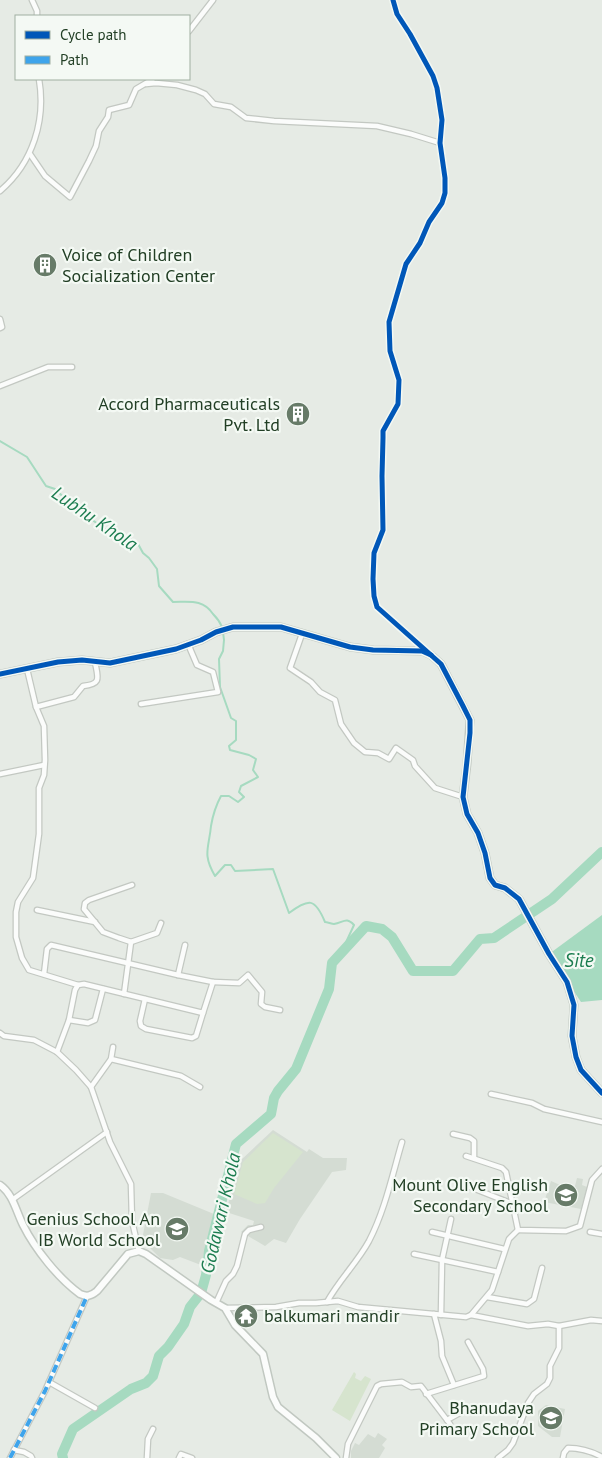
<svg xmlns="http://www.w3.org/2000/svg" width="602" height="1458" viewBox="0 0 602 1458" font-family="'PT Sans',sans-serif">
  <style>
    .built { fill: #d4dcd3 }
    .green { fill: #d6e4ce }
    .water { fill: #a6dac0 }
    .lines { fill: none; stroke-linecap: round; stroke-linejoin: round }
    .stream { stroke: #a6dac0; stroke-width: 2 }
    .river { stroke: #a6dac0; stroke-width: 10 }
    .street-casing { stroke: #c3c8c2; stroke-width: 7 }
    .secondary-casing { stroke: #c1c8c1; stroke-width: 9 }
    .street { stroke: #fbfcfb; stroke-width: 4.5 }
    .secondary { stroke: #fbfcfb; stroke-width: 6 }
    .quiet { stroke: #3ea4eb; stroke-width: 4; stroke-dasharray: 8 4; stroke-linecap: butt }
    .cycleway-casing { stroke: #f4f9f4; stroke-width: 8 }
    .cycleway { stroke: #0057b8; stroke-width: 5 }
    .labels { text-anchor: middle; stroke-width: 4.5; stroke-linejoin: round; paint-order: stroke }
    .poi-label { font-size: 18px; fill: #223f25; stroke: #f4f9f4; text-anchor: end }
    .water-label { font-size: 19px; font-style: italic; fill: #1b7c4f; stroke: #f4f9f4 }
  </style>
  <rect width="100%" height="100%" fill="#e6ebe5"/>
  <g class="built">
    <polygon points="273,1130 307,1152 309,1149 323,1158 347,1158 346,1170 332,1172 300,1219 286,1243 274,1239 265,1246 241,1232 248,1225 253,1225 254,1221 226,1212 240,1161"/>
    <polygon points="577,1178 583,1179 582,1185 587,1187 581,1209 544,1202 551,1181 567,1188 575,1186"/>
    <polygon points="151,1193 163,1193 214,1214 201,1265 180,1257 173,1260 160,1258 142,1240"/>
    <polygon points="546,1405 565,1409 560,1437 552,1437 538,1426 538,1411"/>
    <polygon points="378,1433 387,1439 382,1445 385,1448 379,1458 351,1458 351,1451 355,1443 359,1445 368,1434 375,1438"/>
  </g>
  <g class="green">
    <polygon points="273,1133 303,1152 274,1188 265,1203 257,1204 234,1194 243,1162"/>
    <polygon points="354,1372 356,1374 355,1378 361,1381 365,1376 371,1379 350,1421 332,1410"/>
  </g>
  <polygon class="water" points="602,915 602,1000 581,1002 549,954"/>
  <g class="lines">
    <g class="stream">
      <path d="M0,441L27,457L46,486L55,489L74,507L105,529L137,542L143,553L149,558L157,569L159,586L173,602C190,602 203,599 213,614C217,618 220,622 222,627"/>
      <path d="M223,632L224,640L223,651L219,659L220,687L231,718L236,721V740L229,746L230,750L249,755L256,759L253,770L258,777L241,786L239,792L244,797L238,802L229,796H221C215,807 213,814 211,826C209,848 202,854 215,876L225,865H231L235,871L273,869L289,913C309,898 315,898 325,922C327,922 332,924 334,924C343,923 346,916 354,925L342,951"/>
    </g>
    <polyline class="river" points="63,1458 62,1454 73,1429 131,1389 146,1383 153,1376 159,1356 168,1347 184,1324 190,1307 201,1293 206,1275 209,1251 236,1144 271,1114 274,1098 278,1091 296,1069 329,989 332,963 366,926 382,929 392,937 413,971 453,971 480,939 494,938 552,899 602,852"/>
    <g class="street-casing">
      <g id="street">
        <polyline points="32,0 37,11 37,16"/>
        <polyline points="393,0 397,14 410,34 433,76 437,88 442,120 440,143 445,178 445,193 442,203 429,222 420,243 406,264 389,322 390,351 399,380 398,404 383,431 382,476 383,530 374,553 373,579 374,596 377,607 428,652"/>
        <polyline points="189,31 213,0"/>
        <polyline points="146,84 156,83 177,85 196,90 205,94 214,104 231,107 246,118 274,121 377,126 411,134 440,143"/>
        <polyline points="30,154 45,176 70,197 89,161 96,146 99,131 108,117 109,110 129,105 136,89 153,79"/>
        <path d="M0,191C33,163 46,120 39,79"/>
        <polyline points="0,319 2,327 0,328"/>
        <polyline points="0,386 48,367 72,367"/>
        <polyline points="302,634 290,668 311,682 320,692 335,700 341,724 354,743 365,752 378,753 389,759 396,748 413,760 415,766 435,788 463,797"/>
        <polyline points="27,669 36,707 44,726 45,760 44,775 39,788 39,834 33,878 18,902 16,912 16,937 22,958 29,970 78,985"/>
        <polyline points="141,704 218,692 213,672 197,665 188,644"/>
        <path d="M36,707L74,697L83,686C102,684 98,678 95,662"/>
        <polyline points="0,774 44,765"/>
        <polyline points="132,885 89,900 85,903 84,909 103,932 119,938 131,942 157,933 161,923"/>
        <polyline points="37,910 95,922"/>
        <polyline points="44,974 47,949 51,945 178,975"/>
        <polyline points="213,982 239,983 248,975 262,992 261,1004 265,1007 280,1010"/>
        <polyline points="124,994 131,942"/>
        <polyline points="145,999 140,1021 141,1026 146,1029 192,1038 196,1036 203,1013"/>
        <polyline points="69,1020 88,1023 95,1020 103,989"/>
        <polyline points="0,1033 4,1036 34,1040 57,1052 76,1070 91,1087 110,1142 131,1184 132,1221 139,1251"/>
        <polyline points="57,1052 69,1020 75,990 78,985 84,984 203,1013 213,982 178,975 185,945"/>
        <polyline points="111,1059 181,1076 200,1087"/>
        <polyline points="91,1087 111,1059 113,1047"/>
        <polyline points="491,1094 532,1103 544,1109 602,1122"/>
        <polyline points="453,1134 470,1138 474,1141 474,1158"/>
        <polyline points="466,1156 502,1168 506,1172 518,1230 566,1231 580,1226 592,1180 602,1169"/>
        <polyline points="470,1187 513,1204"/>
        <polyline points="12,1200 107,1132"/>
        <polyline points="432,1232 504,1249"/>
        <polyline points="590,1232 602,1234"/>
        <polyline points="414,1254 498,1272"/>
        <polyline points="487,1297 527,1304 534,1299 542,1268"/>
        <path d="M327,1302C339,1280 357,1263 369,1241C385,1210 392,1176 402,1142"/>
        <polyline points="216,1303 226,1281 233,1274 237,1266 245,1234 249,1230 261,1227"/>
        <polyline points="225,1308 276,1307 299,1303 316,1303 338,1301 358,1307 466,1317 471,1315 492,1290 509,1239 518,1230"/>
        <polyline points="434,1314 441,1341 442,1356 454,1385"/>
        <polyline points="441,1315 442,1260 451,1219"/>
        <polyline points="471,1315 528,1326 548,1324 559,1326 591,1320 602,1321"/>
        <polyline points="49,1382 95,1408"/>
        <polyline points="426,1394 484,1376 483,1369 468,1342"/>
        <polyline points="447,1420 469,1408"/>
        <polyline points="14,1450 24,1452 31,1456 32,1458"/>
        <polyline points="10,1458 45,1391 87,1296"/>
        <polyline points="147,1458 148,1439 153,1429"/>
        <polyline points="179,1458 181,1454 192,1458"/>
        <polyline points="346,1458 348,1444 377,1386 381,1384 402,1382 411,1387 421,1386 450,1424"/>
        <polyline points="498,1458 508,1450 513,1443 528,1403 534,1394 547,1384 550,1378 550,1366 559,1348 559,1326"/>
        <path d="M563,1458L564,1453L568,1448C581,1448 591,1451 602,1457"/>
      </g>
    </g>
    <g class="secondary-casing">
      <g id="secondary">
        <polyline points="0,674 58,662 82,660 110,663 176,649 201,640 216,632 233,627 281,627 350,647 373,650 422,651 431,655 441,664 470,720 467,764 463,797 467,814 478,833 485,853 490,878 495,885 505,888 519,899 549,954 567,982 574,1005 572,1036 576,1057 581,1070 602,1093"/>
        <path d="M0,1185C13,1194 16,1211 23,1225C35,1249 58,1278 80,1294C87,1297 91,1296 97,1291L128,1254L139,1251L146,1254L211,1300L225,1308L235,1325L263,1354L273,1397L278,1407L316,1438L336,1458"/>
      </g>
    </g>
    <use href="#street" class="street"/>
    <use href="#secondary" class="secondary"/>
    <polyline class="quiet" points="10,1458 45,1391 87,1296"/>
    <g class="cycleway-casing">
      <g id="cycleway">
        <polyline points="393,0 397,14 410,34 433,76 437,88 442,120 440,143 445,178 445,193 442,203 429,222 420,243 406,264 389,322 390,351 399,380 398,404 383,431 383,438 382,476 383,530 374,553 373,579 374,596 377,607 441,664 463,706 470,720 470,733 463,797 467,814 478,833 485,853 490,878 495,885 505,888 519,899 549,954 567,982 574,1005 572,1036 576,1057 581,1070 602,1093"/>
        <polyline points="0,674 58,662 82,660 110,663 176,649 201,640 216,632 233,627 281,627 350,647 373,650 422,651 431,655"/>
      </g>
    </g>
    <use href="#cycleway" class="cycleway"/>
  </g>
  <defs>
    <g id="building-disc" transform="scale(1.25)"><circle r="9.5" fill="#677b68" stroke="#f4f9f4"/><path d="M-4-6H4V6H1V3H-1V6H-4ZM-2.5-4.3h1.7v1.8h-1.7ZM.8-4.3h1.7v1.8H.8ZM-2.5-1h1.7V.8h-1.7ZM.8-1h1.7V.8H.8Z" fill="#fff"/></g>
    <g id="school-disc" transform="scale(1.25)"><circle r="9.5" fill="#677b68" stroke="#f4f9f4"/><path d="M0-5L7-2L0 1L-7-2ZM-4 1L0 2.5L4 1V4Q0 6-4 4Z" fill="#fff"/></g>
    <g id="temple-disc" transform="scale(1.25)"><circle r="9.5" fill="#677b68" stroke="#f4f9f4"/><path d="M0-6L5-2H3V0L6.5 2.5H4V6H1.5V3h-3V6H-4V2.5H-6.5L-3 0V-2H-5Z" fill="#fff"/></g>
  </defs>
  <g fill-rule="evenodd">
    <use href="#building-disc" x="45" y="265"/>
    <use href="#building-disc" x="298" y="414"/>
    <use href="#school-disc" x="566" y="1195"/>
    <use href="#school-disc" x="177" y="1229"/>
    <use href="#temple-disc" x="246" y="1316"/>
    <use href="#school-disc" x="551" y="1418"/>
  </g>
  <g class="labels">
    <g class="poi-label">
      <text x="62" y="261" text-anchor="start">Voice of Children<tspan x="62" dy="21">Socialization Center</tspan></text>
      <text x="280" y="410">Accord Pharmaceuticals<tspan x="280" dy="21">Pvt. Ltd</tspan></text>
      <text x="548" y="1191">Mount Olive English<tspan x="548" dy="21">Secondary School</tspan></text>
      <text x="160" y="1225">Genius School An<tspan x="160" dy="21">IB World School</tspan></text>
      <text x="264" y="1322" text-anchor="start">balkumari mandir</text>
      <text x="534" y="1414">Bhanudaya<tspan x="534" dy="21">Primary School</tspan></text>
    </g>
    <g class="water-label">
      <text transform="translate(95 518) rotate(34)" y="7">Lubhu Khola</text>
      <text x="579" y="967">Site</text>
      <text transform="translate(220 1213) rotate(-77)" y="7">Godawari Khola</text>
    </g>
  </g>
  <rect x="15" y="15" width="175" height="65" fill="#f4f9f4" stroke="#a0afa1"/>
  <rect x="25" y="31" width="25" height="8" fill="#0057b8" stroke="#a0afa1"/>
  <text x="60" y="40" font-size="15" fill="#223f25">Cycle path</text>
  <rect x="25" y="56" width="25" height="8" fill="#3ea4eb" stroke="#a0afa1"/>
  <text x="60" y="65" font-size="15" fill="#223f25">Path</text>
</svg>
